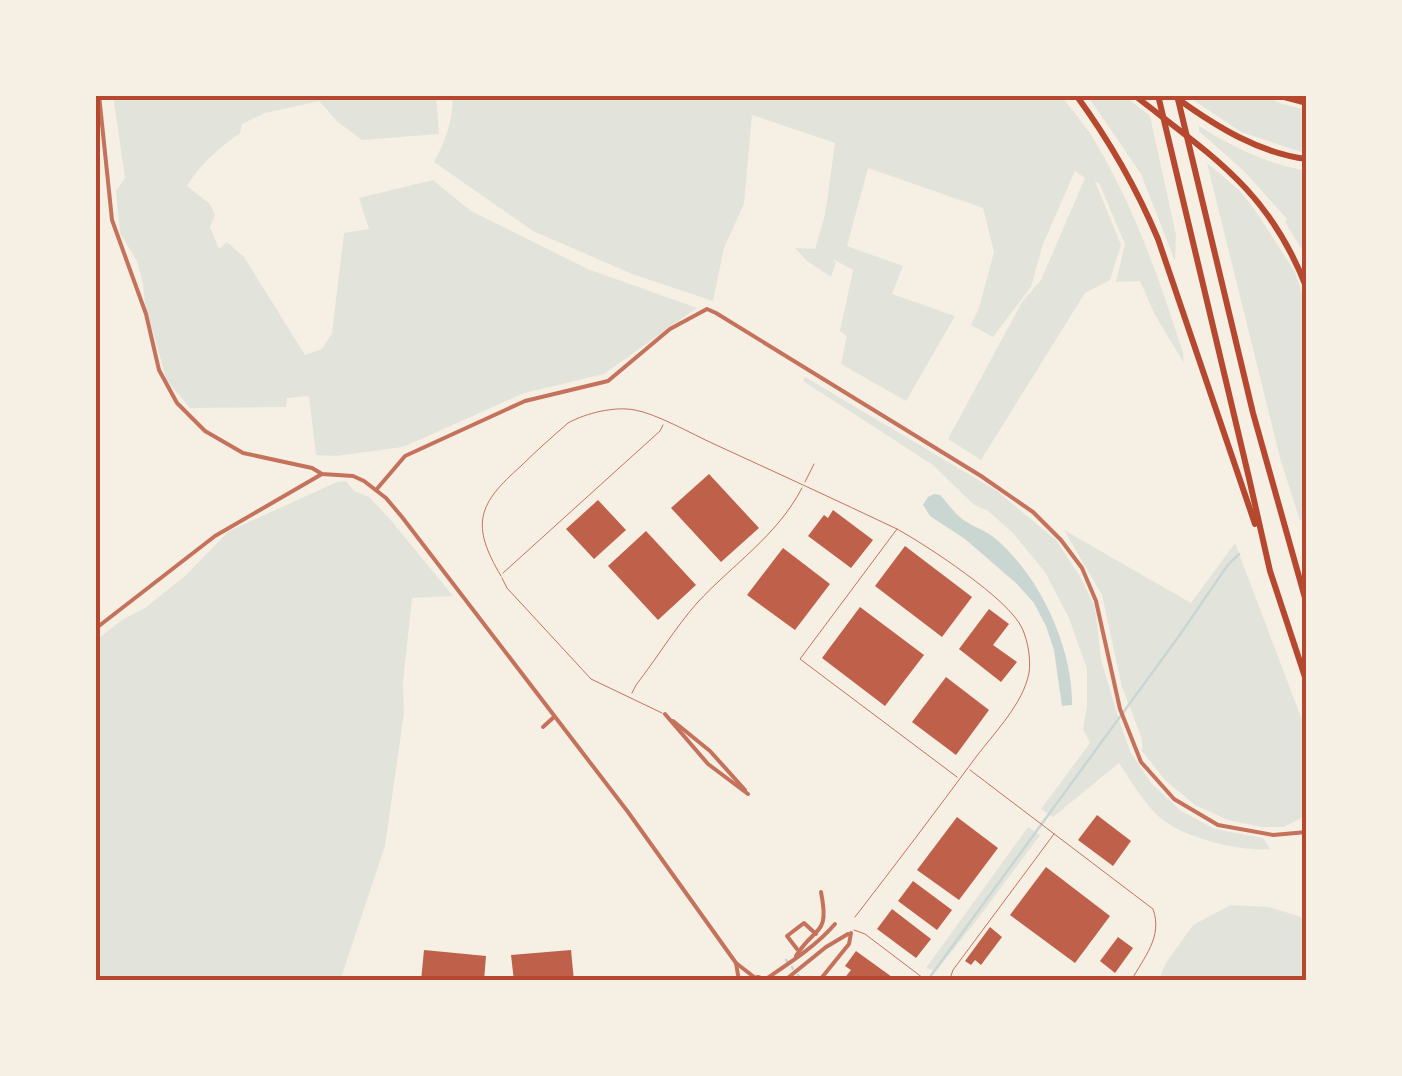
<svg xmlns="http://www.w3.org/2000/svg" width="1402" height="1076" viewBox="0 0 1402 1076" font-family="Figtree,sans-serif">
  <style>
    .green { fill: #e2e4dc }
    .water { fill: #c9d6d2 }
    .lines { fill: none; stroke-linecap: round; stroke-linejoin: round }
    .stream { stroke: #c9d6d2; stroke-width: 2.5 }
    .building { fill: #bf614a }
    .service { stroke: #c5725c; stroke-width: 1 }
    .minor { stroke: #c5725c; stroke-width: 4 }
    .tertiary { stroke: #c5725c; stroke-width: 4 }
    .motorway { stroke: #b5482f; stroke-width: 6 }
    .neatline { fill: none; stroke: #b5482f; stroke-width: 4 }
  </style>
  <rect width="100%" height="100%" fill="#f6efe4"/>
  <g class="green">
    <path d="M113,95H436L439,134L362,140L338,122L319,101L265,113L242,124L240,133C218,149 201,163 187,186L210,204L215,215L210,227L219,249L227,242L244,257L305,355L322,349L332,333L344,233L369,229L359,198L433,180L471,211L588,269L697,308L604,374L524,393L403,447L336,456L316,455L309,396L287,398L286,407L190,408L167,381L145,304L143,284L137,261L120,233L116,191L125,178Z"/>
    <path d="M453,95H1060C1073,111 1087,127 1097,145C1136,211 1160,281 1183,353L1184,363L1155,315L1140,281L1116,282L1125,244L1099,183L1095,181L1121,245L1110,280L1085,293L981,460L948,439L1022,302L1041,280L1085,178L1075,171L1043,244L1031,287L993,337L971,325L979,308L994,252L983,208L868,168L847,246L903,266L892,294L955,316L906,401L841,364L847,336L840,331L853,270L833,259L836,262L831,277L807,261L795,248L815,249L825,215L835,143L752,115L744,204L724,248L713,301L632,274L533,231L434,162C446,140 453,120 453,95Z"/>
    <polygon points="1087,95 1123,95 1150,116 1176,235 1175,261 1141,174"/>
    <polygon points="1195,95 1263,95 1282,104 1307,110 1307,154 1241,132 1195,101"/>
    <path d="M1199,126C1233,147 1267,164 1307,171V258L1285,222L1287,219L1244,171L1199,131Z"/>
    <polygon points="1207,163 1239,190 1255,210 1295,272 1307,309 1307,517 1300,521 1280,458"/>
    <path d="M805,377L997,491L1056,540L1081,578L1095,607L1101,659L1119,720L1131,753L1151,783L1181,811L1215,829L1263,838L1270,849C1240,852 1179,837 1157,815C1142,800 1131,781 1119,763L1053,817L1041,809L1090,743L1083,729L1087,705V669L1069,618L1045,572L1012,532L988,511L973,504L933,465L803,381Z"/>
    <polygon points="346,481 354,491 369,497 389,518 453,596 412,598 403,682 404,713 385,846 340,981 95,981 95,641 122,620 145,608 185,576 229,531 337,482"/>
    <polygon points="1064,530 1191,603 1235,543 1307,733 1307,815 1284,827 1262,827 1228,820 1195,805 1165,780 1142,751 1142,739 1122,687 1102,595"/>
    <polygon points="1028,827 1040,835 977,920 936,971 926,968"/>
    <polygon points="1231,905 1269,907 1307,919 1307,981 1158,981 1166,963 1193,925"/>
  </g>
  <path class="water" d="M934,494L940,495C947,502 953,512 961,518C969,525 980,528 989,534C997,539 1005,547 1012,555C1046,591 1073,654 1072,705L1062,706L1054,650L1046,626L1034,603L1016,583L965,539L930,516L923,505L928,497Z"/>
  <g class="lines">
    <g class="stream">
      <polyline points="786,960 787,961"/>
      <polyline points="792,967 793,969"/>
      <polyline points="798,975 801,979"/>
      <polyline points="927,981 1179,636 1227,566 1239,554"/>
    </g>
  </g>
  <g class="building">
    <polygon points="709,474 759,528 721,562 671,508"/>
    <polygon points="598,500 626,530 594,559 566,529"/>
    <polygon points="833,510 873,540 851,568 808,536 824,515 828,518"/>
    <polygon points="646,531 696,585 658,620 608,566"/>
    <polygon points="905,546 972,597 942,637 875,586"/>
    <polygon points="783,548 830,584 795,630 747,595"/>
    <polygon points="860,607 924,655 885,706 822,658"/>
    <polygon points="989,609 1009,624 993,645 1017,662 1001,682 959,649"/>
    <polygon points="946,677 989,710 956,755 912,722"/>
    <polygon points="1097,815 1131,841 1113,866 1078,840"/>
    <polygon points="957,817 998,848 959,900 917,870"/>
    <polygon points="1046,867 1110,916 1075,963 1010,915"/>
    <polygon points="913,881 952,910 937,930 898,901"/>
    <polygon points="892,909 931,939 916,958 877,929"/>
    <polygon points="990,927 1002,937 981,965 975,960 971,965 965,961"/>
    <polygon points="1118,937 1133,948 1115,973 1100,961"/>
    <polygon points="424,950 486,956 484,981 421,981"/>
    <polygon points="571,950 574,981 514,981 511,955"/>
    <polygon points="856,951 892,977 889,981 834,981 837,976 843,980 851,970 845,966"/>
  </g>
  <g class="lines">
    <g class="service">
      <polyline points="805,482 814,464"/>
      <polyline points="897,529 800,659 957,777"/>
      <polyline points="503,573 660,431 663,425"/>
      <path d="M501,576C470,524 478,504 521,466C536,451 552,437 568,423C586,413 615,406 635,410C657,414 692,434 714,444C775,472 836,500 897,529C926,545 1009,599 1022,628C1028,641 1031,659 1029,673C1023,704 994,733 976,757C936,811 896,864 855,917"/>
      <polyline points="502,578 507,588 591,679 662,713"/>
      <path d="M632,693L636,685C657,658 675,628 697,603C733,564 777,536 802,488"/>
      <path d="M970,770L1153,909C1163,937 1144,957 1131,981"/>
      <polyline points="854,930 865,934 927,981"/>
      <polyline points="949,981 953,970 1054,834"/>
    </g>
    <g class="minor">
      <polyline points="99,95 112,220 146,314 159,370 177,403 205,431 243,453 312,468 322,474 353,476 364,481 386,498 402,517 628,812 736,963 754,977"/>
      <polyline points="376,490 405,456 525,401 608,381 670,329 707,309 716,313 981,476 1033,512 1061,540 1082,568 1096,601 1120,709 1141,762 1174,799 1218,825 1273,835 1307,832"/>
      <polyline points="95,629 215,536 322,474"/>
      <polyline points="665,714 708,764 748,794"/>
      <polyline points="673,721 710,751 745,790"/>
      <polyline points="543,727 554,717"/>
      <polyline points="797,949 787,936 804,923 816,934"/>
      <path d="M796,956C815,925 830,937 821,892"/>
      <polyline points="736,963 739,981"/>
      <path d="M766,979C791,962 816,946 835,924"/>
      <polyline points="784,981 826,947 848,934"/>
      <polyline points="819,981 849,944 851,933"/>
    </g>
    <polyline class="tertiary" points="745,981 758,977 770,981"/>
    <g class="motorway">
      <path d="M1076,95C1109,140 1136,187 1158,239L1255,524"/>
      <path d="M1134,95C1213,157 1269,190 1307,289"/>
      <polyline points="1158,95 1249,478 1270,571 1307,683"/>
      <polyline points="1177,95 1253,413 1307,605"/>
      <polyline points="1277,95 1307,103"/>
      <path d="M1178,99C1217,127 1259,153 1307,159"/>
    </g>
  </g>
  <rect width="1402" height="1076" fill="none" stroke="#f6efe4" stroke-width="195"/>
  <rect x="98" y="98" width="1206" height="880" class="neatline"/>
</svg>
